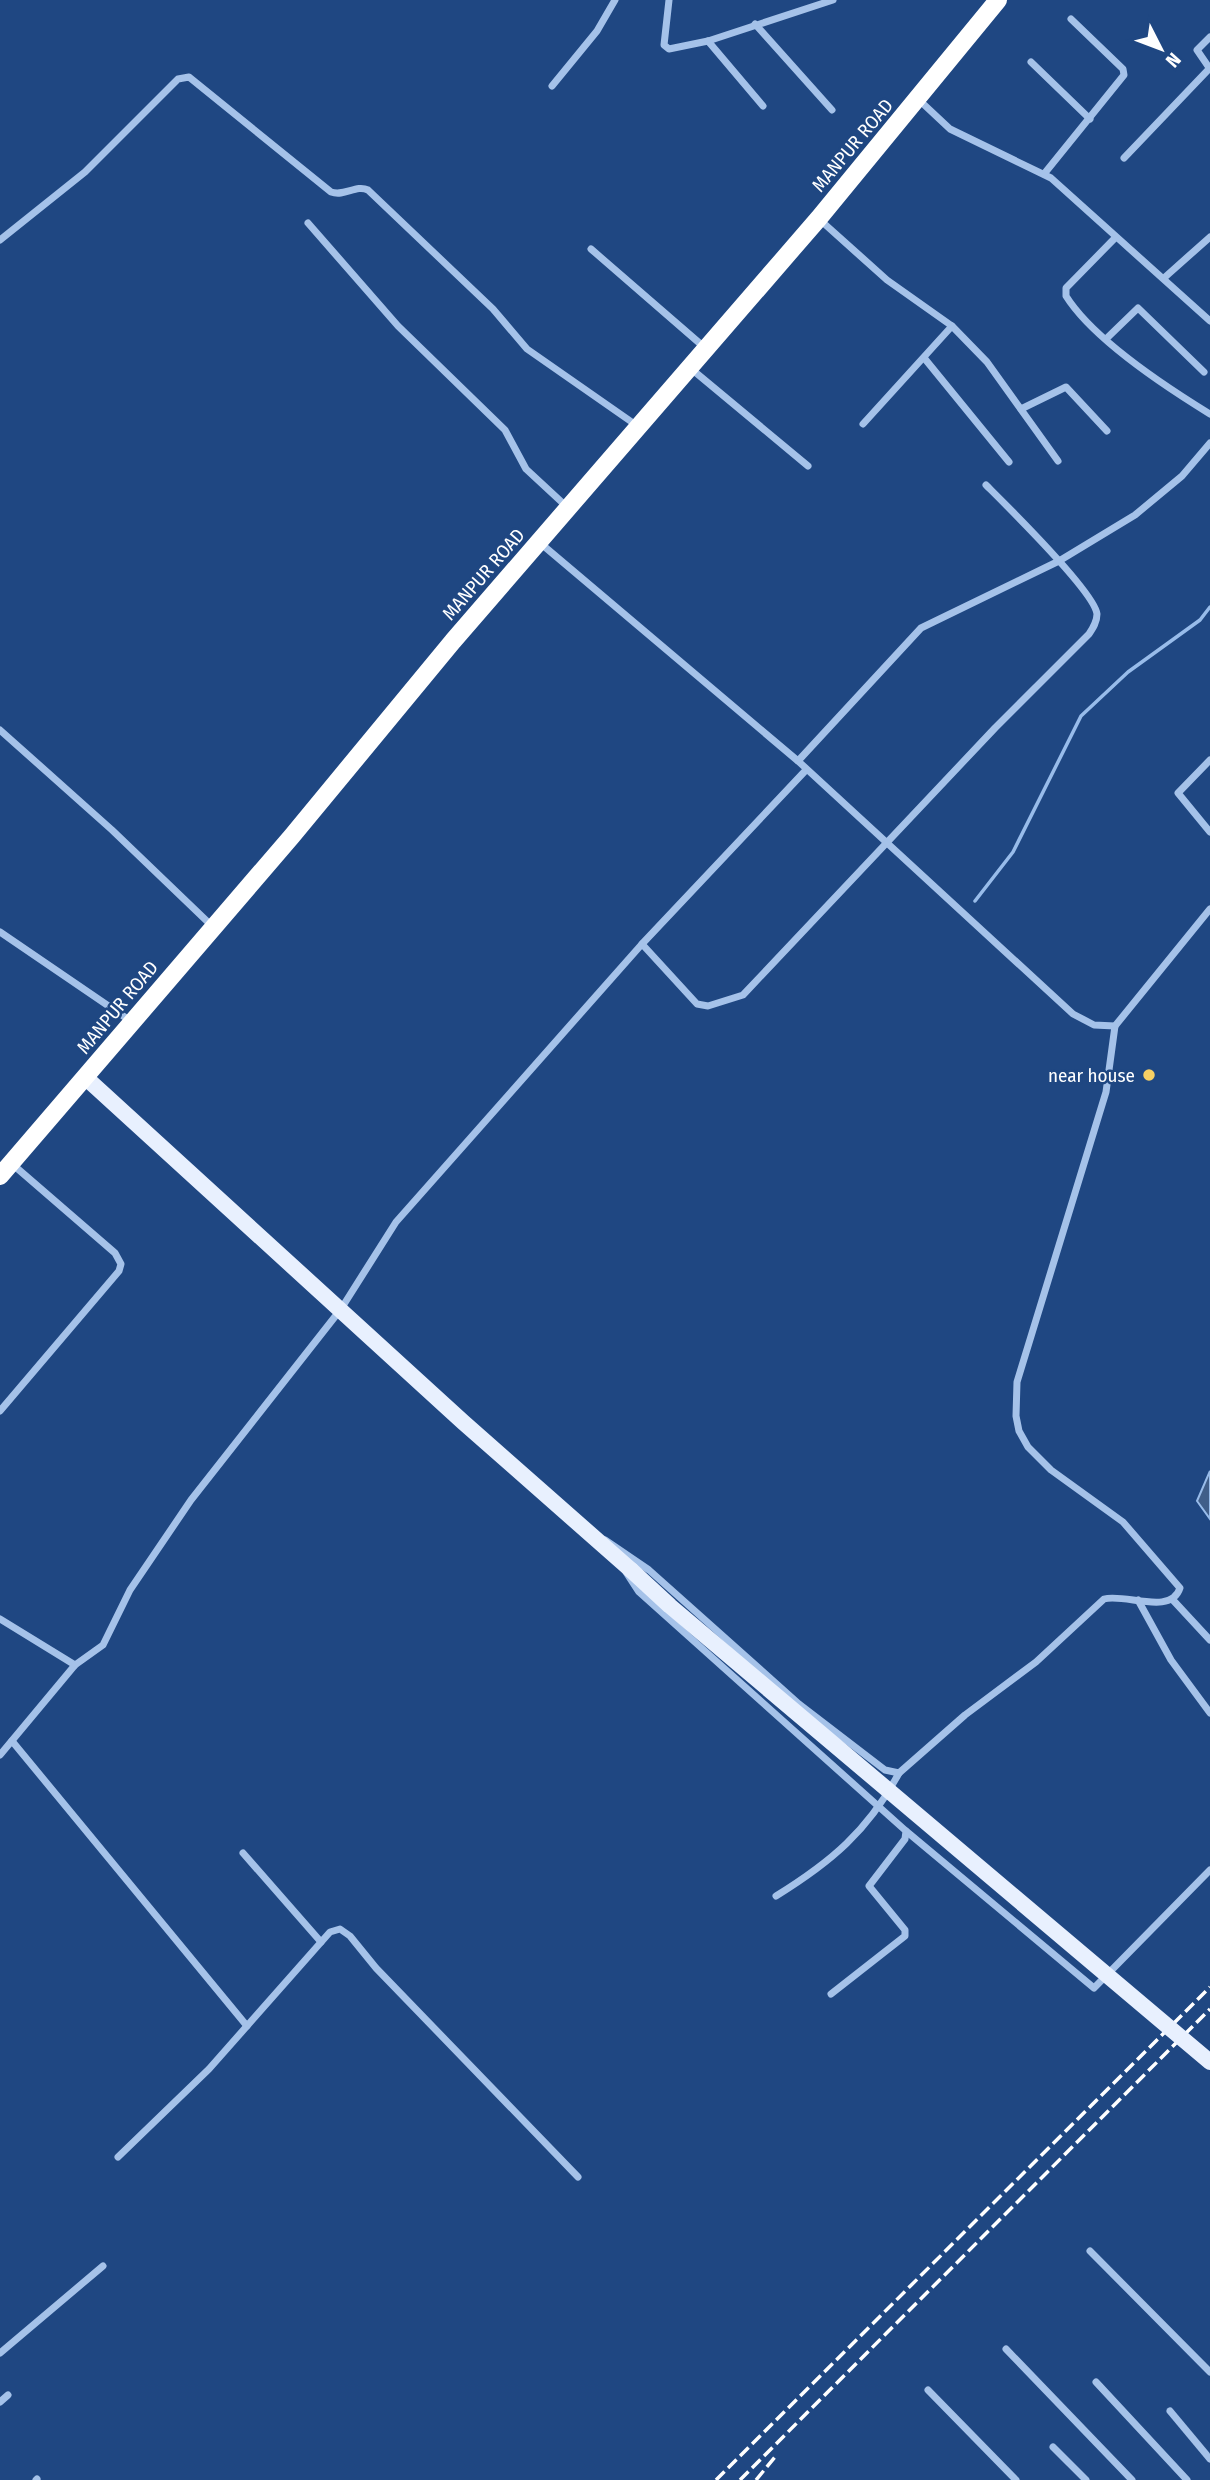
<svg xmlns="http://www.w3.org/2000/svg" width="1210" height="2480" viewBox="0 0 1210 2480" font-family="'Fira Sans Condensed',sans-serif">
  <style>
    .water { fill: #405e89; stroke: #98bcea; stroke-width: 2 }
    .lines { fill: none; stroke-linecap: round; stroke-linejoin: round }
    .stream { stroke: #98bcea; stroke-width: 3.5 }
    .street { stroke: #a5c2e9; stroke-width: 7 }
    .primary { stroke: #e8f0fe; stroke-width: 16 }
    .highway { stroke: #fff; stroke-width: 18 }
    .rail { stroke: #fff; stroke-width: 3.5; stroke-dasharray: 12 5; stroke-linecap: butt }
    .primary-bridge { stroke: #e8f0fe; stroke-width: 16 }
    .poi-dot { fill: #f7d064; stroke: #1f4782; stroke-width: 2.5 }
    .labels { text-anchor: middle; stroke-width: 5; stroke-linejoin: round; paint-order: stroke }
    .street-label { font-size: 19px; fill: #fff; stroke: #1f4782 }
    .poi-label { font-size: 19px; fill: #fff; stroke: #1f4782; text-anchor: end }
  </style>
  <rect width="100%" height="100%" fill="#1f4782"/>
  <polygon class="water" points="1210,1471 1210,1519 1197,1501"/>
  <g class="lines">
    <polyline class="stream" points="975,901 1013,852 1081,716 1128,672 1200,620 1210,607"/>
    <g class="street">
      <polyline points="669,0 664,45 669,49 708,41 833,0"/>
      <polyline points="755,24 832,110"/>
      <polyline points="1210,37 1197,50 1210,69"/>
      <polyline points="708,41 763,106"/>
      <polyline points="1031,62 1090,119"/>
      <polyline points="552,86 597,31 615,0"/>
      <polyline points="918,99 950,129 1051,178 1210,321"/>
      <polyline points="1124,158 1209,69"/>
      <polyline points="1044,174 1124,75 1123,69 1071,19"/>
      <polyline points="819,219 887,280 952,326 987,362 1058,461"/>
      <polyline points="308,223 398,326 505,430 526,469 567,507"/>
      <path d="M1115,238L1066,288V296C1093,339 1166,387 1210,414"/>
      <path d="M0,240L85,172L178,79L189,77L331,192C345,197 356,184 368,190L493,309L527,349L636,425"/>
      <polyline points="591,249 704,347"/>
      <polyline points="1164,278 1210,237"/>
      <polyline points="1106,339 1138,308 1204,372"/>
      <polyline points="925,359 1009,462"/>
      <polyline points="689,367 808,466"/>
      <polyline points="1021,409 1066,387 1107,431"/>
      <polyline points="863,424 952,326"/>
      <polyline points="539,542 798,761 1073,1014 1094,1025 1115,1026 1210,909"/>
      <polyline points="0,730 112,830 212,926"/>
      <polyline points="1210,760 1178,793 1210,832"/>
      <polyline points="798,761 921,628 1059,561 1135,515 1182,476 1210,443"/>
      <polyline points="0,932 132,1022"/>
      <path d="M642,944L697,1004L708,1006L743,995L995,728L1089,634C1093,628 1097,622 1097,614C1095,592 1005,504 986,485"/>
      <polyline points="0,1411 119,1271 121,1264 115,1253 11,1163"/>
      <path d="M605,1540L649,1570L799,1704L885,1770L899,1773L965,1715L1036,1662L1104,1599C1125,1593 1171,1616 1180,1588L1123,1522L1051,1470L1028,1447L1019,1431L1016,1416L1017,1382L1106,1092L1115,1026"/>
      <polyline points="626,1572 639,1592 906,1831 905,1839 869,1886 905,1930 905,1936 831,1994"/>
      <polyline points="1172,1599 1210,1640"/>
      <polyline points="1138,1600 1171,1660 1210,1713"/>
      <polyline points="0,1619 75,1665"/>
      <polyline points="12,1741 247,2026"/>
      <polyline points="0,1755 75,1665 103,1645 130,1590 191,1500 341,1309 396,1222 642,944 806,770"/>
      <polyline points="906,1831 1094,1988 1210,1870"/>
      <polyline points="243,1853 321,1942"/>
      <path d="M776,1896C831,1862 868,1831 899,1773"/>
      <polyline points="118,2157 209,2069 330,1932 340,1929 350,1936 376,1968 578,2177"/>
      <polyline points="1090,2251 1210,2372"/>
      <polyline points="1006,2349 1132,2480"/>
      <polyline points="0,2353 103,2266"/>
      <polyline points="1096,2382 1187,2480"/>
      <polyline points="928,2390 1016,2480"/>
      <polyline points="0,2402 8,2395"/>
      <polyline points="1170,2411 1210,2459"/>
      <polyline points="1053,2447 1086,2480"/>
      <polyline points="36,2480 37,2479"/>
    </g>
    <polyline class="primary" points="85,1077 463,1422 631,1570"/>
    <polyline class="highway" points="0,1176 292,836 453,641 819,218 998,0"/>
    <g class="rail">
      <polyline points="716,2480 1210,1987"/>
      <polyline points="740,2480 1210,2009"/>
      <polyline points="756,2480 775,2457"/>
    </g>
    <polyline class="primary-bridge" points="631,1570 670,1606 1210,2062"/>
  </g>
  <circle class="poi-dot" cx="1149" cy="1075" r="7"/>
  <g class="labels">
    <g class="street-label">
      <text transform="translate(852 145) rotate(-50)" y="7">MANPUR ROAD</text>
      <text transform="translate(483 574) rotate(-49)" y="7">MANPUR ROAD</text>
      <text transform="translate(117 1007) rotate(-50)" y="7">MANPUR ROAD</text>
    </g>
    <g class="poi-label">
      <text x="1135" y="1082">near house</text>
    </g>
  </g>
  <g transform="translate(1161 49) rotate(132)" stroke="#1f4782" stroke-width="5" paint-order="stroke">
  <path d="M0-5L12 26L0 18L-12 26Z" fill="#ffffff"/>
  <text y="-10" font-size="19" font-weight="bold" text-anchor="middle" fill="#ffffff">N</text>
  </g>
</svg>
